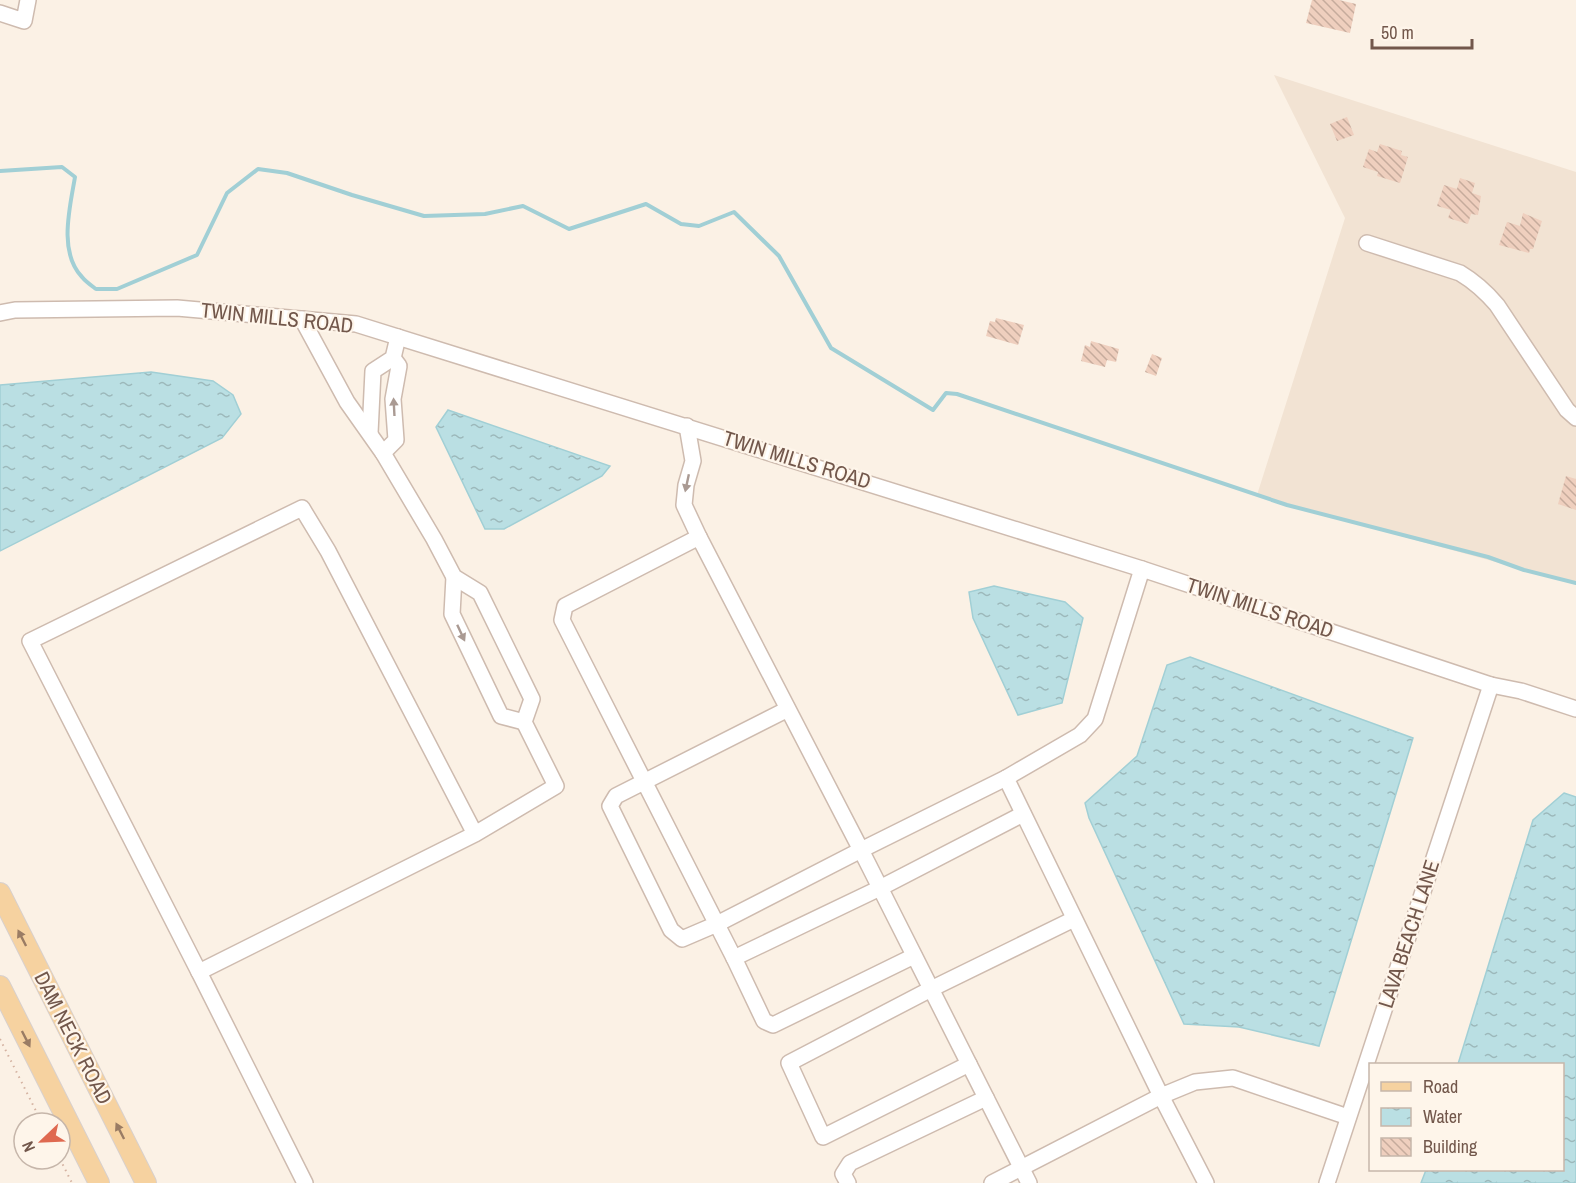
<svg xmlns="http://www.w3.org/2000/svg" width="1576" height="1183" viewBox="0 0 1576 1183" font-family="'Archivo Narrow',sans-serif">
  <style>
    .residential { fill: #f2e3d3 }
    .water { fill: url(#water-ripples); stroke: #a1cfd5; stroke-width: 1.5 }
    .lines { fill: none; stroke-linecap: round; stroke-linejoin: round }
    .stream { stroke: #a1cfd5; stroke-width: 4 }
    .building { fill: url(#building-back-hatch) }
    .minor-casing { stroke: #cebbaf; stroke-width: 18 }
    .major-casing { stroke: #d8d0cd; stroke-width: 22 }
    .path { stroke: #d4b2a1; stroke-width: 2; stroke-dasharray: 1.5 4.5; stroke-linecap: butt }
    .minor { stroke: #fff; stroke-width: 15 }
    .major { stroke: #f6d2a0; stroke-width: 20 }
    .oneway { fill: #aa9a93 }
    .oneway2 { fill: #9a7c64 }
    .labels { text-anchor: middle; stroke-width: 4.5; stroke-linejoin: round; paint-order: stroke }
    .street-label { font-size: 21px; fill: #72574b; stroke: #fef5ea }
  </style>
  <defs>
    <pattern id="water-ripples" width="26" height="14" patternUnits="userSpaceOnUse" patternTransform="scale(1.5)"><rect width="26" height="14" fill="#badfe3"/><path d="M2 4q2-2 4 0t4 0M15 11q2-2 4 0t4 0" fill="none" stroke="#9cb8ba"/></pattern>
    <pattern id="building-back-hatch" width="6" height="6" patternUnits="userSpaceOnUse" patternTransform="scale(1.5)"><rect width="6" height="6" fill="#efcfbe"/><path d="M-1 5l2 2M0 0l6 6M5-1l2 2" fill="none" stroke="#c6ab9c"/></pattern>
  </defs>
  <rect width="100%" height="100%" fill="#fbf1e5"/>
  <polygon class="residential" points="1274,75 1576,172 1576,584 1287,505 1257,495 1345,218"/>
  <g class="water">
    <polygon points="151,372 213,381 233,395 241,414 222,438 0,551 0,385"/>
    <polygon points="448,410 610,466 602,476 504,529 485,529 436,427"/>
    <polygon points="994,586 1065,602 1083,618 1062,703 1018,715 973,618 969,592"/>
    <polygon points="1190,657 1413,738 1319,1046 1239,1027 1184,1024 1089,818 1085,803 1137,756 1167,665"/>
    <polygon points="1564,793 1576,797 1576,1183 1421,1183 1426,1170 1562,1170 1562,1064 1458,1064 1533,820"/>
  </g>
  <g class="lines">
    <path class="stream" d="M0,171L62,167L75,177C70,207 58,252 82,277C86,282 92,286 96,289H117L197,255L227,193L258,169L287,173L352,195L424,216L485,214L523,206L569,229L646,204L681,224L699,226L734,212L779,256L831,348L933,410L946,393L957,394L1287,505L1488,557L1524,570L1576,583"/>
  </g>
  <g class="building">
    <polygon points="1312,0 1339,0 1356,4 1350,33 1306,23"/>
    <polygon points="1347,117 1354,135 1337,141 1330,124"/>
    <polygon points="1380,144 1402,151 1401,155 1408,157 1400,183 1377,176 1378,172 1363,167 1369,149 1377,152"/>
    <polygon points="1460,178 1475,183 1472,193 1481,196 1478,215 1471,214 1468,224 1448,218 1451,210 1437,206 1444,185 1457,189"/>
    <polygon points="1523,213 1542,221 1533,249 1530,249 1529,253 1499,245 1507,222 1520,226"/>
    <polygon points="996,318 1024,325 1018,345 986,336 990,321 995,322"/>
    <polygon points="1091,341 1119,349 1116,362 1107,360 1105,367 1081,361 1085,345 1090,347"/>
    <polygon points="1152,354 1162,358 1156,376 1145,372"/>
    <polygon points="1566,476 1576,479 1576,510 1558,504"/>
  </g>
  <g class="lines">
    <g class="minor-casing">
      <g id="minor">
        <polyline points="0,13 24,21 28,0"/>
        <path d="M1367,243L1460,273C1475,282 1486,292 1497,305L1567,410L1576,418"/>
        <polyline points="0,313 15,310 177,308 356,324 1142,569 1491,685 1521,691 1576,709"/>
        <polyline points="302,319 347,402 383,453 434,539 454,577 480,593 532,699 524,722 556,786 475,834 199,972 30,641 302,508 328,551 475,834"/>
        <polyline points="687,426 693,461 686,485 684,505 699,537"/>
        <polyline points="370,433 373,371 393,358 398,337"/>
        <polyline points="383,453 396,440 393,399 399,366 393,358"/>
        <polyline points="1142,569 1095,719 1080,735 1006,778 1161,1096 1195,1082 1233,1078 1348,1117"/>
        <polyline points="454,577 452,614 501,716 524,722"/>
        <polyline points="1006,778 861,850 1029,1183"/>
        <polyline points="914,956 773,1025 764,1021 734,958 880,888 1023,814"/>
        <path d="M734,958C677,846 620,733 562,620L565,606L699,537L861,850L717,924L682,939L671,930L610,806L616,796L788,709"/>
        <polyline points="199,972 305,1183"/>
        <polyline points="969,1064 823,1137 789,1063 931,989 1074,919"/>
        <polyline points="848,1183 843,1174 850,1163 986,1098"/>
        <polyline points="992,1183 1161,1096 1206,1183"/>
        <polyline points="1327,1183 1491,685"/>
      </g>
    </g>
    <g class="major-casing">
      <g id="major">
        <polyline points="0,893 146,1183"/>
        <polyline points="0,986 99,1183"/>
      </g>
    </g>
    <g class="path">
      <polyline points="0,1039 42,1123"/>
      <polyline points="60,1159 72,1183"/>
    </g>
    <use href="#minor" class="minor"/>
    <use href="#major" class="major"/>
  </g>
  <defs><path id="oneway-solid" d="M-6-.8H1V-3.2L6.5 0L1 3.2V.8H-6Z" transform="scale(1.5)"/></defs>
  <g class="oneway">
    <use href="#oneway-solid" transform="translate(394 407) rotate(-93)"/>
    <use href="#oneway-solid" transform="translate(687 483) rotate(102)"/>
    <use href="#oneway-solid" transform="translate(461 633) rotate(65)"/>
  </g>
  <g class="oneway2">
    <use href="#oneway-solid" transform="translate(22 938) rotate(-117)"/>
    <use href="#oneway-solid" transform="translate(26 1039) rotate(63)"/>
    <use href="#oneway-solid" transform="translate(120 1131) rotate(-117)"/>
  </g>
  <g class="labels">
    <g class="street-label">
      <text transform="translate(277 318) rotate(6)" y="7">TWIN MILLS ROAD</text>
      <text transform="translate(797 460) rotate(17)" y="7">TWIN MILLS ROAD</text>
      <text transform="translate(1260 608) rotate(18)" y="7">TWIN MILLS ROAD</text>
      <text transform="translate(1409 934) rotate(-72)" y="7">LAVA BEACH LANE</text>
      <text transform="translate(73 1038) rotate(63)" y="7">DAM NECK ROAD</text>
    </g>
  </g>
  <rect x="1369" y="1063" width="195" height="108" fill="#fef5ea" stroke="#c6b6aa" stroke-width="1.5"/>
  <rect x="1381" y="1082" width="30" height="9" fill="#f6d2a0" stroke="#c6b6aa" stroke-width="1.5"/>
  <text x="1423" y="1093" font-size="18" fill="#72574b">Road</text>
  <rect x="1381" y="1108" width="30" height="18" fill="url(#water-ripples)" stroke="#c6b6aa" stroke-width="1.5"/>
  <text x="1423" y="1123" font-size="18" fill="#72574b">Water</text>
  <rect x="1381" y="1138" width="30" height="18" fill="url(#building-back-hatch)" stroke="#c6b6aa" stroke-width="1.5"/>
  <text x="1423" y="1153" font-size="18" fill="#72574b">Building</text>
  <g transform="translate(42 1141) rotate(247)"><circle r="28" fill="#fef5ea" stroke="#c6b6aa" stroke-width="1.5"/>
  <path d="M0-4.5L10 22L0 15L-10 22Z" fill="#df6950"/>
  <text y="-9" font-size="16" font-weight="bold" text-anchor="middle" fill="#72574b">N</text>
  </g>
  <path d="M1372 39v9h100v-9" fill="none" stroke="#72574b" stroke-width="3"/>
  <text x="1381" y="39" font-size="18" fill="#72574b" stroke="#fef5ea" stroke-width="4.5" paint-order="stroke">50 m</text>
</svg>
